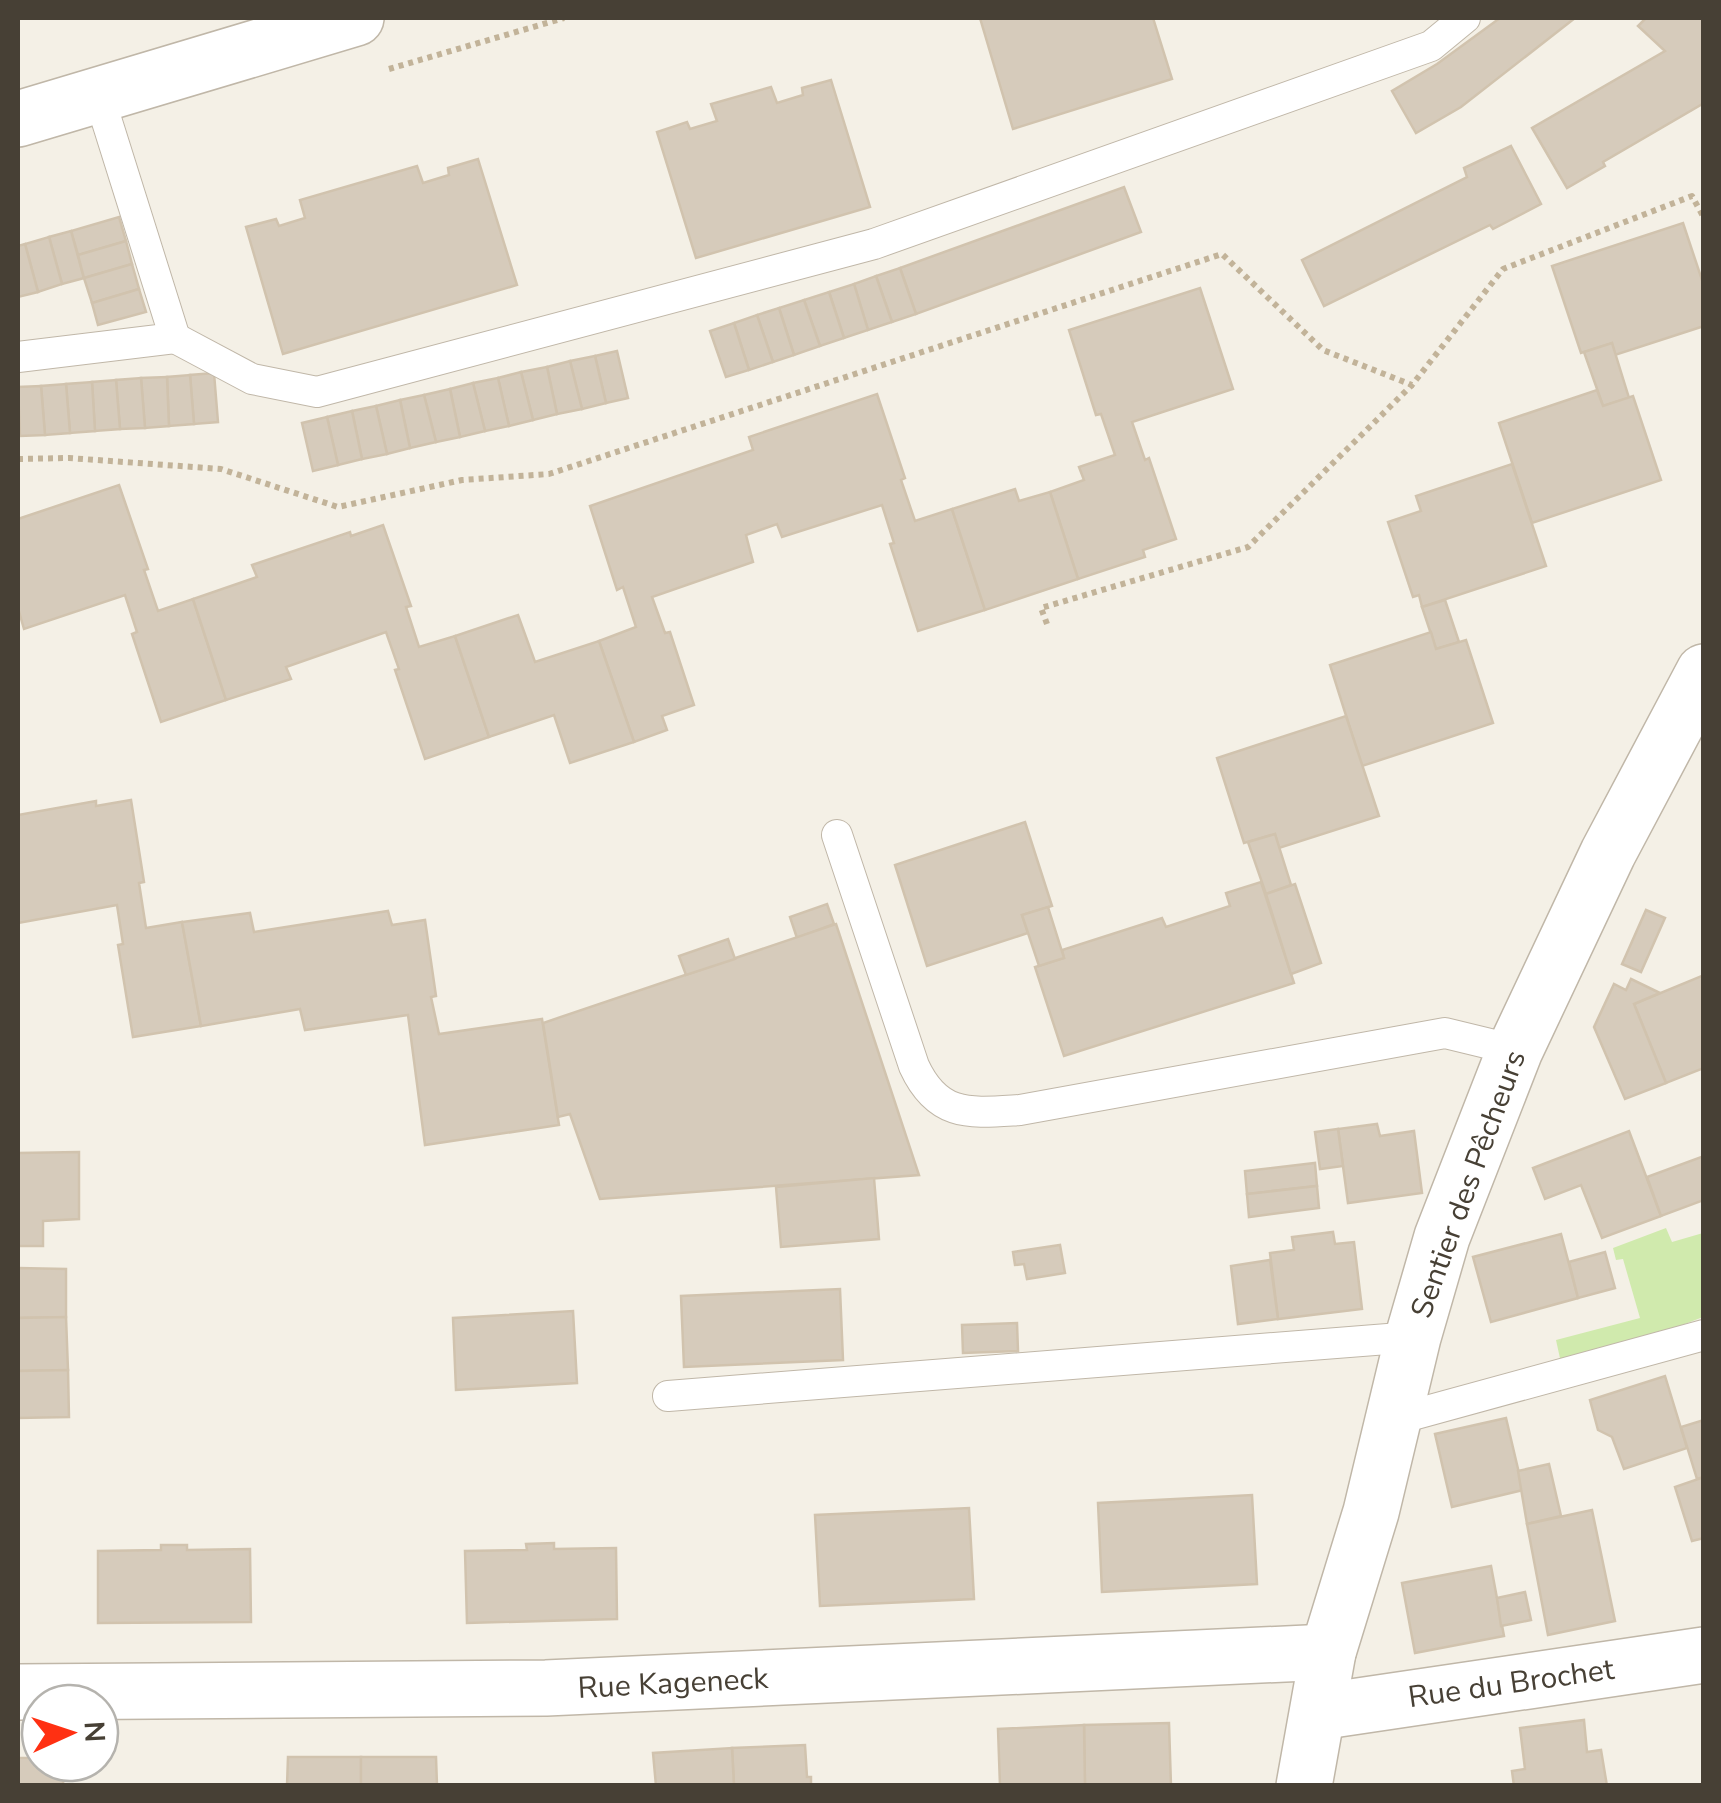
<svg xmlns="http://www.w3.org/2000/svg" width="1721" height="1803" viewBox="0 0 1721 1803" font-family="'Nunito Sans',sans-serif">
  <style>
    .green { fill: #d0eaad }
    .building { fill: #d6cbbb; stroke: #d1c3ae; stroke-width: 2.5 }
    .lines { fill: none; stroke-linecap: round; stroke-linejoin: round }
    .service-casing { stroke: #c0b7a8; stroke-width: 32 }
    .minor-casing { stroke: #c0b7a8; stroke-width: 58 }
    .path { stroke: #c2b399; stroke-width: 6; stroke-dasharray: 5 5; stroke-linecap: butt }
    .service { stroke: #fff; stroke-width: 30 }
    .minor { stroke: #fff; stroke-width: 55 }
    .labels { text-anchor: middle; stroke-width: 8; stroke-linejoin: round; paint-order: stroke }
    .street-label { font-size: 30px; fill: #474035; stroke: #fff }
  </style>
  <rect width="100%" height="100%" fill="#f4f0e6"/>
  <polygon class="green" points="1666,1228 1672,1242 1703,1233 1703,1317 1646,1339 1561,1363 1556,1340 1640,1318 1623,1259 1616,1260 1613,1248"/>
  <g class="building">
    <polygon points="980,18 1153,18 1172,79 1013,129"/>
    <polygon points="1500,18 1575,18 1461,107 1416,133 1392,91 1437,64"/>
    <polygon points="1646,18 1704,18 1704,103 1603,162 1605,166 1567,188 1532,128 1665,51 1638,26"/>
    <polygon points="831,80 870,207 696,258 657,132 687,122 690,129 717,121 711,104 771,87 777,103 803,95 802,88"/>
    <polygon points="1511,146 1541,204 1493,229 1490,225 1324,306 1302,260 1467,177 1464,168"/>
    <polygon points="478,159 517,285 283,354 246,227 276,219 279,226 305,218 300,200 417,166 423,183 449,175 448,168"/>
    <polygon points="1124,187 1141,232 916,314 900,268"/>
    <polygon points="119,217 126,241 78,255 71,231"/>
    <polygon points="1683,223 1704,286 1704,326 1615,355 1612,343 1581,353 1552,266"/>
    <polygon points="71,231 84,278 62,284 49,237"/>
    <polygon points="49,237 62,284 38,292 25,244"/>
    <polygon points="126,241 132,264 84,278 78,255"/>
    <polygon points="25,244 38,292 18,297 18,246"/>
    <polygon points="132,264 139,289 92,303 84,278"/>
    <polygon points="900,268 916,314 892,322 876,276"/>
    <polygon points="876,276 892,322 868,330 854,284"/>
    <polygon points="854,284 868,330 844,338 829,292"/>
    <polygon points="1200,288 1233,389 1132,422 1145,460 1149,458 1176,539 1143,550 1145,557 1078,579 1050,492 1084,480 1079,467 1115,455 1101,414 1096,415 1069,330"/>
    <polygon points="139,289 146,312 98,325 92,303"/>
    <polygon points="829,292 844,338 820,346 804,300"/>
    <polygon points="804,300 820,346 794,355 779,308"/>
    <polygon points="779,308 794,355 773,362 757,315"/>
    <polygon points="757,315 773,362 749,370 734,323"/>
    <polygon points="734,323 749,370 726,377 710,331"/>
    <polygon points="1612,343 1629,398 1603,406 1584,352"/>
    <polygon points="617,351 628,398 606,403 595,356"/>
    <polygon points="595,356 606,403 582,409 570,361"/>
    <polygon points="570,361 582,409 557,414 547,367"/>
    <polygon points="547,367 557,414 533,420 521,372"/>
    <polygon points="521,372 533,420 509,426 498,378"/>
    <polygon points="214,373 218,422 194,424 190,375"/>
    <polygon points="190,375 194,424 169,426 167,377"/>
    <polygon points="167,377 169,426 145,428 141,378"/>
    <polygon points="141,378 145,428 120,429 116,380"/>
    <polygon points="498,378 509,426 485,431 473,383"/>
    <polygon points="116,380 120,429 95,431 92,382"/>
    <polygon points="92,382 95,431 70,433 66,384"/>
    <polygon points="473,383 485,431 460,437 450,389"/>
    <polygon points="66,384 70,433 45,435 41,386"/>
    <polygon points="41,386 45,435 20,436 18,387"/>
    <polygon points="450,389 460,437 436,442 424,395"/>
    <polygon points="1597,390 1603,406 1633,396 1661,480 1532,523 1499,423"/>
    <polygon points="877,394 905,478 901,480 915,521 952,509 985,610 918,631 890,544 894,543 882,505 782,537 777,524 746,535 753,562 652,597 665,633 670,632 694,705 662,716 667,730 634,742 599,641 636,627 623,587 617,590 590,506 753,450 749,437"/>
    <polygon points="424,395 436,442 410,448 400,400"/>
    <polygon points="400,400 410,448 387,454 376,406"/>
    <polygon points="376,406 387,454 362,459 352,411"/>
    <polygon points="352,411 362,459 338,465 327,417"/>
    <polygon points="327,417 338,465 313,471 302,423"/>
    <polygon points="1512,464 1546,566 1422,607 1419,595 1413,597 1388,522 1421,511 1416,496"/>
    <polygon points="119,485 148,569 144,570 158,611 193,599 226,700 161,722 132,634 137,632 125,595 24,629 18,608 18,519"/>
    <polygon points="1015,489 1019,501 1050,492 1078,579 985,610 952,509"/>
    <polygon points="383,525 411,606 406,607 419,647 455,636 489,737 425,759 395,670 399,669 386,632 286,667 291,679 226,700 193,599 257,577 252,565 350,532 351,536"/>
    <polygon points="1445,600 1459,642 1436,649 1422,607"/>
    <polygon points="518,615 535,662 599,641 634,742 570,763 554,715 489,737 455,636"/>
    <polygon points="1431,632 1436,649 1466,640 1493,723 1362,766 1330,665"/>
    <polygon points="1346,716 1379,816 1279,848 1275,834 1244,843 1217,758"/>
    <polygon points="131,800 144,882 139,883 146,928 182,922 201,1026 133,1037 118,945 123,944 117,905 18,923 18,815 96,801 96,806"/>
    <polygon points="1025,822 1052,906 1022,915 1028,933 927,966 895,865"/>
    <polygon points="1275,834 1291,885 1266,894 1248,842"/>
    <polygon points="1261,882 1294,983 1064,1056 1035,967 1064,958 1062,950 1162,918 1166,927 1230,906 1226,893"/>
    <polygon points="1295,884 1321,963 1291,974 1266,894"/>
    <polygon points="827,904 834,924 797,938 790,917"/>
    <polygon points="1048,907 1064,958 1039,966 1022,915"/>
    <polygon points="1646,910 1665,918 1641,972 1622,964"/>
    <polygon points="388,911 392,925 425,920 436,996 431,997 439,1034 542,1019 559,1125 425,1145 408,1015 305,1030 300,1009 201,1026 182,922 250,913 254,932"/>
    <polygon points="836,924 919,1175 600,1199 570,1114 558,1117 543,1023"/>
    <polygon points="728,939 735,959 686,975 679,956"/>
    <polygon points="1704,975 1704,1068 1666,1083 1634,1004"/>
    <polygon points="1631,979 1660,993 1634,1004 1666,1083 1625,1099 1594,1027 1614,984 1626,990"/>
    <polygon points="1377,1124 1380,1136 1414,1131 1422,1193 1348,1203 1338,1129"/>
    <polygon points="1338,1129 1343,1166 1320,1169 1315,1132"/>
    <polygon points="1629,1131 1661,1216 1602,1238 1581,1185 1545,1199 1533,1168"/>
    <polygon points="79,1152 79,1219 43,1221 43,1246 18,1246 18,1153"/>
    <polygon points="1704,1156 1704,1200 1661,1216 1647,1177"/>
    <polygon points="1315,1163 1317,1186 1247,1194 1245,1171"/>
    <polygon points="874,1178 879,1239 781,1247 776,1187"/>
    <polygon points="1317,1186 1319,1208 1249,1217 1247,1194"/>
    <polygon points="1333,1232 1335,1244 1354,1242 1362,1309 1278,1319 1270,1253 1294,1250 1292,1237"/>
    <polygon points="1561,1234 1578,1298 1491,1322 1473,1257"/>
    <polygon points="1060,1245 1065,1273 1027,1279 1024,1264 1015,1265 1013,1252"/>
    <polygon points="1605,1252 1615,1288 1578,1298 1569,1262"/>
    <polygon points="1270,1260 1278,1319 1238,1324 1231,1266"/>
    <polygon points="18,1268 66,1269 66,1317 18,1318"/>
    <polygon points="840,1289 843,1360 684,1367 681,1296"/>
    <polygon points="573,1311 577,1383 456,1390 453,1318"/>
    <polygon points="66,1317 68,1370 18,1371 18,1318"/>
    <polygon points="1017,1323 1018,1351 963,1353 962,1325"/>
    <polygon points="68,1370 69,1417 18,1418 18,1371"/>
    <polygon points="1665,1376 1687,1448 1624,1469 1612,1437 1598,1430 1590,1400"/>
    <polygon points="1506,1418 1523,1490 1452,1507 1435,1434"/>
    <polygon points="1704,1420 1704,1477 1697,1479 1681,1427"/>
    <polygon points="1549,1464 1561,1516 1527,1524 1518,1471"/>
    <polygon points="1704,1477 1704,1538 1692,1541 1675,1487"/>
    <polygon points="1252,1495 1257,1584 1102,1592 1098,1503"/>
    <polygon points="969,1508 974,1599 820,1606 815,1515"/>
    <polygon points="1592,1510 1615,1621 1548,1635 1527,1524"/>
    <polygon points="554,1543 554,1549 616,1548 617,1619 467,1623 465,1551 527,1550 526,1544"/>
    <polygon points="161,1545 187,1545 187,1550 250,1549 251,1622 98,1623 98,1551 161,1550"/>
    <polygon points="1491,1566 1504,1636 1415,1653 1402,1583"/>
    <polygon points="1525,1592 1531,1620 1501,1626 1497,1598"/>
    <polygon points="1584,1720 1587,1752 1601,1750 1607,1786 1514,1786 1512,1771 1525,1769 1520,1728"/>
    <polygon points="1169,1723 1171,1786 1085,1786 1084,1725"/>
    <polygon points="1084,1725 1085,1786 1000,1786 998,1729"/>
    <polygon points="805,1745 807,1777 811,1777 811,1786 734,1786 732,1748"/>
    <polygon points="732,1748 734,1786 656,1786 653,1753"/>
    <polygon points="288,1757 361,1757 361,1786 287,1786"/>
    <polygon points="361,1757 436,1757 437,1785 440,1786 361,1786"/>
    <polygon points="18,1758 40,1758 40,1763 64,1763 63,1786 18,1786"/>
  </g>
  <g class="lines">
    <g class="service-casing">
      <g id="service">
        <polyline points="175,338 252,379 317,392 874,244 1431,46 1465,18"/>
        <polyline points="18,357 175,338 98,93"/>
        <path d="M837,835L914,1066C938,1118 970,1113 1020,1110L1445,1033L1515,1050"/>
        <polyline points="668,1396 1413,1337"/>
        <polyline points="1394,1420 1704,1335"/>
      </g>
    </g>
    <g class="minor-casing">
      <g id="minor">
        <polyline points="18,119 356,18"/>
        <polyline points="18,1692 546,1688 1328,1652"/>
        <polyline points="1318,1712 1704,1655"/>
        <polyline points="1304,1786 1328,1652 1371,1512 1413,1337 1442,1237 1515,1050 1608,853 1704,672"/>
      </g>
    </g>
    <g class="path">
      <polyline points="389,69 564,18"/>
      <polyline points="18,459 69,458 221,469 338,507 462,480 549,474 1222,254 1323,350 1412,385 1503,269 1692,196 1704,218"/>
      <polyline points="1047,624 1041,608 1248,547 1412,385"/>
    </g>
    <use href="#service" class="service"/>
    <use href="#minor" class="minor"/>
  </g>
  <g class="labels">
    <g class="street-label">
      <text transform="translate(1468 1184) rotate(-70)" y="10">Sentier des Pêcheurs</text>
      <text transform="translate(673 1683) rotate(-3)" y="10">Rue Kageneck</text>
      <text transform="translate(1511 1683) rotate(-8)" y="10">Rue du Brochet</text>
    </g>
  </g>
  <rect width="1721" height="1803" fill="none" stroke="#474035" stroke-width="40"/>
  <g transform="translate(70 1733) rotate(87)"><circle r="48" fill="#ffffff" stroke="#b5b3ae" stroke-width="2.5"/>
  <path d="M0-8L18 38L0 25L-18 38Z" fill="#ff3012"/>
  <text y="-15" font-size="28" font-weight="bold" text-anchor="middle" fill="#474035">N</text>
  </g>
</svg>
